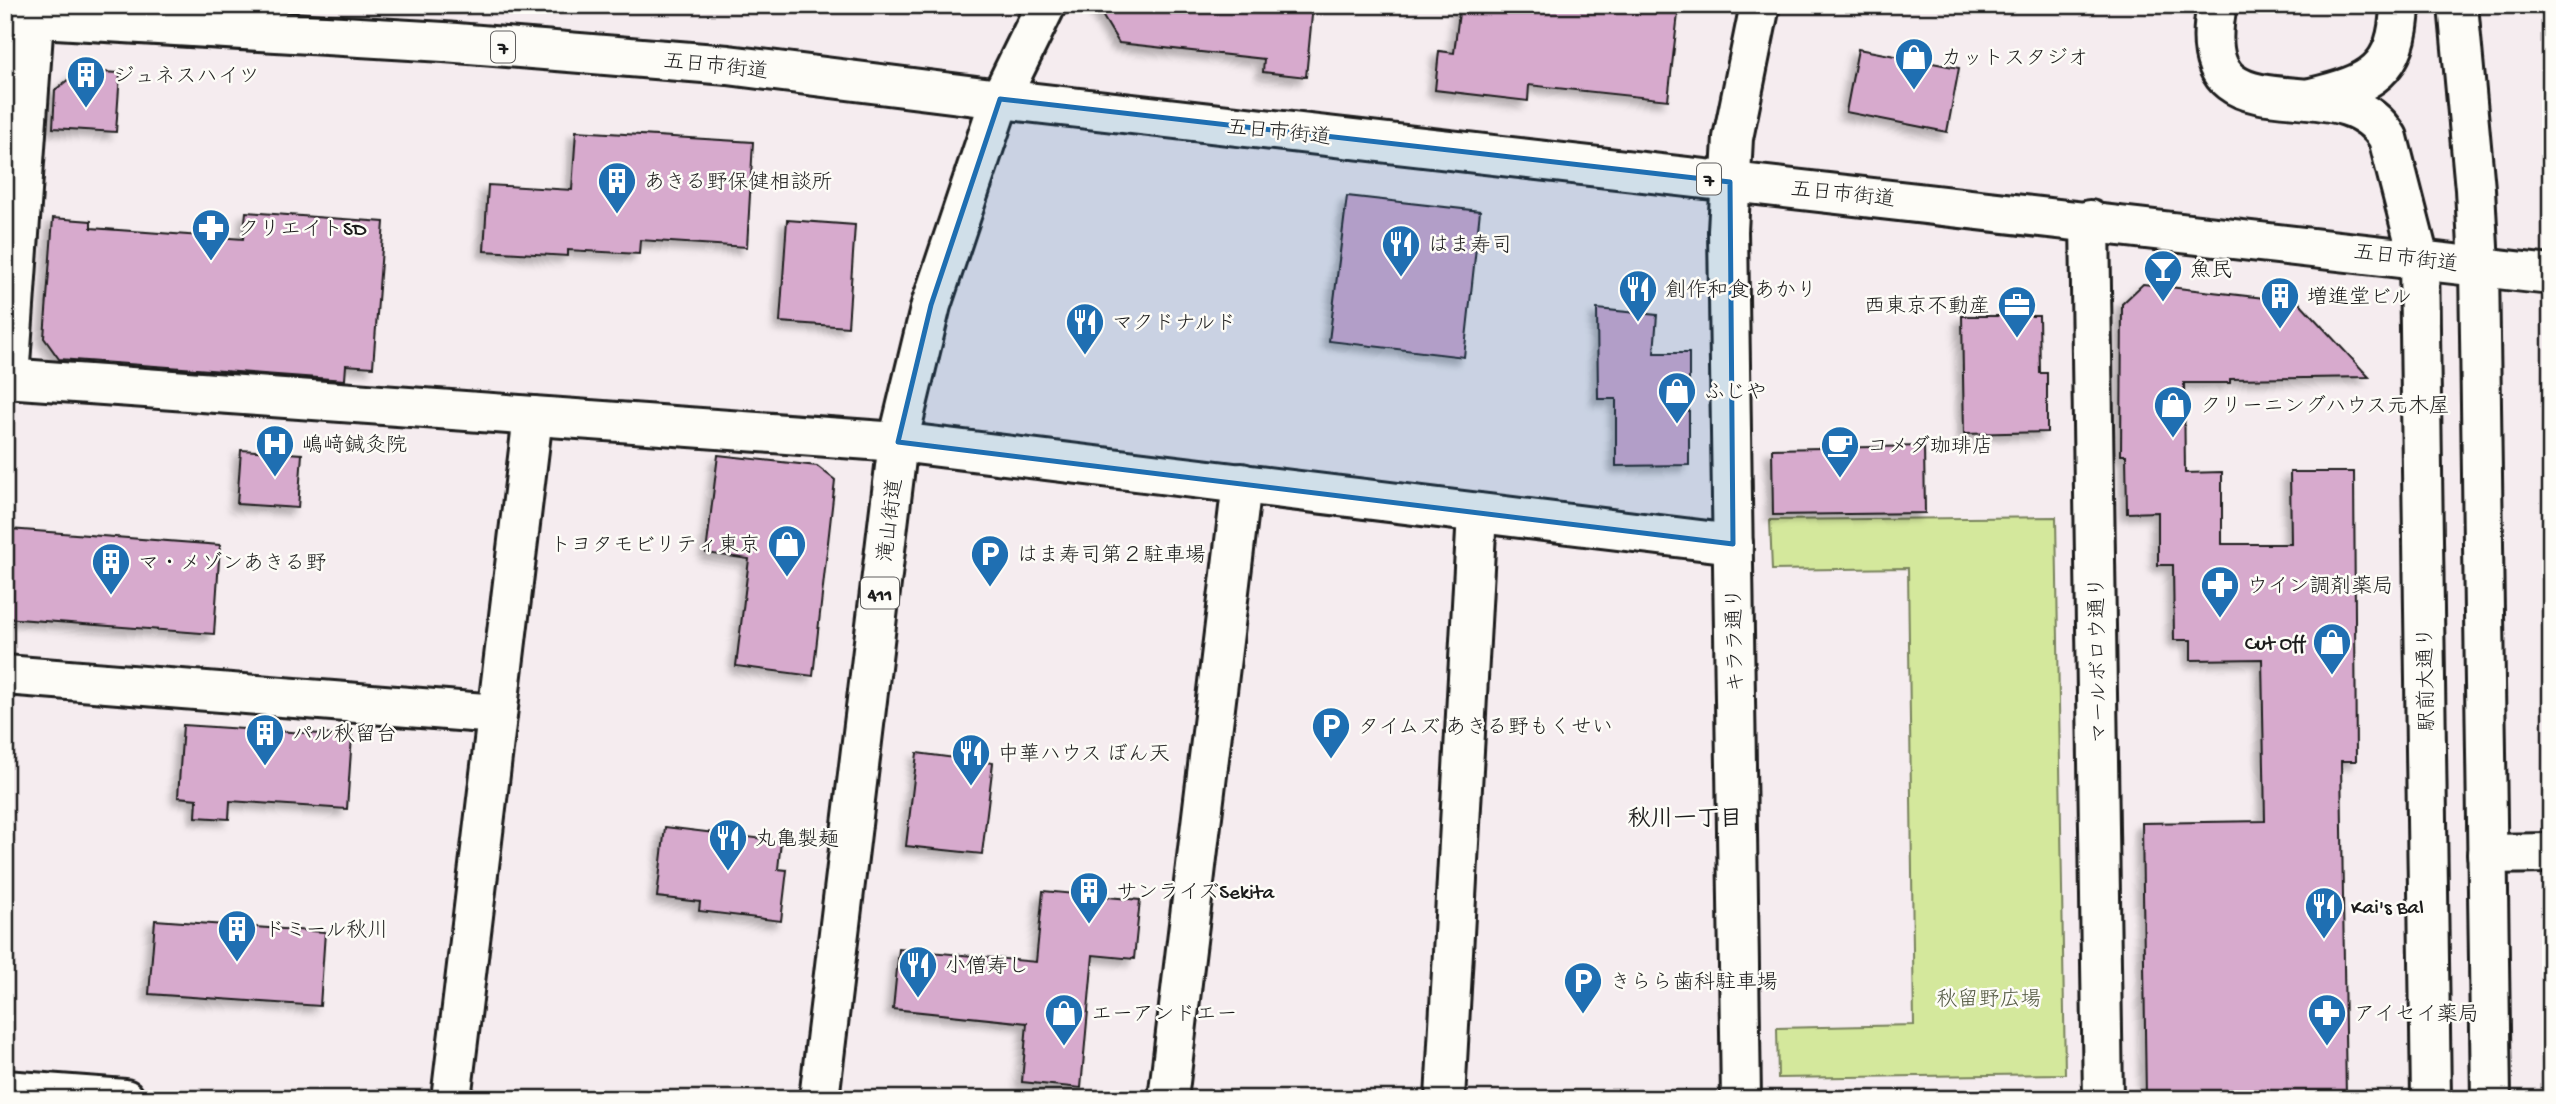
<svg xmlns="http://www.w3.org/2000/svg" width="2556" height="1104" viewBox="0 0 2556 1104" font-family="'Gochi Hand','Klee One',sans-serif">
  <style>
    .green { fill: #d4e89c; stroke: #78825c; stroke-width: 2 }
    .building { fill: #d7aacd; stroke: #1c1c1c; stroke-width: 2; filter: url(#shadow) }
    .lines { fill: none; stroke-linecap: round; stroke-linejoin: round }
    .street-casing { stroke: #1c1c1c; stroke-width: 44 }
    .secondary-casing { stroke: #1c1c1c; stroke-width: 44 }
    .primary-casing { stroke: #1c1c1c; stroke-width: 44 }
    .highway-casing { stroke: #1c1c1c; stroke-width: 44 }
    .street { stroke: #fdfcf7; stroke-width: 38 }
    .secondary { stroke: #fdfcf7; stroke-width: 38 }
    .primary { stroke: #fdfcf7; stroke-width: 38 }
    .highway { stroke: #fdfcf7; stroke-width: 38 }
    .marked { fill: #1f6fb2; fill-opacity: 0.2; stroke: #1f6fb2; stroke-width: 5; stroke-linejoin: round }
    .labels { text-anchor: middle; stroke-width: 5; stroke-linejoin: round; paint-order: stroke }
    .shield { fill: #fdfcf7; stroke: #605f5e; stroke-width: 2 }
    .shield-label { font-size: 19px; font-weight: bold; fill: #1c1c1c }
    .poi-label { font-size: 21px; fill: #1c1c1c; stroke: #fdfcf7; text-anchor: start }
    .street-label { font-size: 21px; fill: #1c1c1c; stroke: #fdfcf7 }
    .park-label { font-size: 21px; fill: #535942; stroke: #fdfcf7 }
    .neighbourhood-label { font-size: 23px; font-weight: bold; fill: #1c1c1c; stroke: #fdfcf7 }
  </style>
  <defs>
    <filter id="shadow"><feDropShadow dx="-6" dy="6" stdDeviation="3.5" flood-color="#0004"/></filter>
  </defs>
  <rect width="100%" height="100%" fill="#f5ecef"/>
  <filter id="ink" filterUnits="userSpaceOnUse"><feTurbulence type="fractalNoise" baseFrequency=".0143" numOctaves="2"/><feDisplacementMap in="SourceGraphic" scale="14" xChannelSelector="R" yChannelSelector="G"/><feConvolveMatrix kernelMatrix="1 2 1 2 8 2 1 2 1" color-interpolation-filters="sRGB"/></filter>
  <g filter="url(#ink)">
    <polygon class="green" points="2056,517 2065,1074 1778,1078 1777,1028 1914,1025 1908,568 1772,570 1770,520"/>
    <g class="building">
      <polygon points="1096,5 1313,5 1306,77 1263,72 1264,59 1119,43"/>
      <polygon points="1460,5 1679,5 1668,100 1529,85 1528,101 1435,90 1439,51 1454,53"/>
      <polygon points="1858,49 1959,68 1947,132 1846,112"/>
      <polygon points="79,71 120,73 116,132 53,128 55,90"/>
      <polygon points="576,131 753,142 747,247 640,240 639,254 568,250 568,256 484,251 488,185 572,190"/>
      <polygon points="1347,196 1480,211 1464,357 1329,341"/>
      <polygon points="246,212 384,222 373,367 346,365 345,380 59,359 44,338 53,218 91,221 91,228 243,239"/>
      <polygon points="787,220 855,225 848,327 780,322"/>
      <polygon points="2143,284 2299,302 2369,377 2230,379 2230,383 2184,383 2185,473 2222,472 2222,544 2291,544 2290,472 2354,472 2356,761 2341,761 2346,1099 2146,1099 2142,823 2265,821 2262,659 2191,660 2191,640 2174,640 2173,565 2158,565 2158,512 2127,513 2126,455 2121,455 2122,304"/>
      <polygon points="1597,309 1657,315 1654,353 1689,353 1689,465 1616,466 1616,399 1598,399"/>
      <polygon points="1962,316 2039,316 2040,373 2047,373 2047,432 1964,434"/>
      <polygon points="1924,446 1925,513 1773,515 1772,449"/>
      <polygon points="241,450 302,454 298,508 237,504"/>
      <polygon points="718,455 817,466 835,480 813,676 736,666 749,559 706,553"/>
      <polygon points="9,529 220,545 214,634 5,618"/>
      <polygon points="183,725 352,736 347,809 230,801 229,819 196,817 197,799 178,797"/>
      <polygon points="917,753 993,763 982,854 906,846"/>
      <polygon points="665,827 781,841 778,869 787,870 781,921 699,911 700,902 657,897"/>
      <polygon points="1043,891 1140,900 1134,959 1093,955 1081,1088 1022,1082 1027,1023 893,1009 899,949 1036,962"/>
      <polygon points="155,920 325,932 320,1006 149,994"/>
    </g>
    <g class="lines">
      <g class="street-casing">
        <g id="street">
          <path d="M2217,5C2188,152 2341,56 2388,138L2419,259"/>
          <polyline points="2458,5 2475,189 2479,266"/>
          <path d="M2311,98C2371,84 2398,71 2400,5"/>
          <polyline points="2090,220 2103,1099"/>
          <polyline points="5,378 898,442 1733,544"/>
          <polyline points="9,378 34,18 24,5"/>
          <polyline points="5,675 497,714"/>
          <polyline points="2487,854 2551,853"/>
          <polyline points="5,1090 125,1099"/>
          <polyline points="451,1099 533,416"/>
          <polyline points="1168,1099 1242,483"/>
          <polyline points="1445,1099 1477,513"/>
          <polyline points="1741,1099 1728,231 1733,138 1760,5"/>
        </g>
      </g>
      <g class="secondary-casing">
        <g id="secondary">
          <polyline points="2419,259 2431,1099"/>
          <polyline points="2479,266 2491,1099"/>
        </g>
      </g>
      <g class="primary-casing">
        <polyline id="primary" points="5,16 444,42 728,65 1000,99 2551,275"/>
      </g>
      <g class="highway-casing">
        <polyline id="highway" points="819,1099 898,442 931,305 1000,99 1046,5"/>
      </g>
      <use href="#street" class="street"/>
      <use href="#secondary" class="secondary"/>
      <use href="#primary" class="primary"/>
      <use href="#highway" class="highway"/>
    </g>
  </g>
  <path class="marked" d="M1000,99L1730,182L1733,544L898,442L931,305Z"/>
  <defs>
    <g id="shop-pin" transform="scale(2.0125)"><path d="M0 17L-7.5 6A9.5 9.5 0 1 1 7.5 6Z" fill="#1f6fb2" stroke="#fdfcf7"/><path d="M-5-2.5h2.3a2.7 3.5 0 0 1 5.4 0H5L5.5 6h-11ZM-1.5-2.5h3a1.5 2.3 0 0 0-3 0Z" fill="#fff"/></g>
    <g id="building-pin" transform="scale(2.0125)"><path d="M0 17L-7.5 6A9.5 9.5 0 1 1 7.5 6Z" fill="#1f6fb2" stroke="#fdfcf7"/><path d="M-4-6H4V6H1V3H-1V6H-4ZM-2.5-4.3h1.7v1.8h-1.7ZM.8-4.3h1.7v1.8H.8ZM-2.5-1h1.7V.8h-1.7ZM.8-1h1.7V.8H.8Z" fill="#fff"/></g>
    <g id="pharmacy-pin" transform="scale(2.0125)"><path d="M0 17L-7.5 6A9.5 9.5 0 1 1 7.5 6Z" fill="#1f6fb2" stroke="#fdfcf7"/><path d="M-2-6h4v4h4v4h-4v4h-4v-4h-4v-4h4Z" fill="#fff"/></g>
    <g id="restaurant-pin" transform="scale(2.0125)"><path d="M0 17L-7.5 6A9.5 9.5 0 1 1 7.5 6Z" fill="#1f6fb2" stroke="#fdfcf7"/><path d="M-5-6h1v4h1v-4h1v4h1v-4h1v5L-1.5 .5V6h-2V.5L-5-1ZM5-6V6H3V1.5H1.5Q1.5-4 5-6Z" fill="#fff"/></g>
    <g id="bar-pin" transform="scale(2.0125)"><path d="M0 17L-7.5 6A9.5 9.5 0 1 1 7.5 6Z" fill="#1f6fb2" stroke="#fdfcf7"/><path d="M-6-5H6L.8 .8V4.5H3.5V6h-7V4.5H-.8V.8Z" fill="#fff"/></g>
    <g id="office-pin" transform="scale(2.0125)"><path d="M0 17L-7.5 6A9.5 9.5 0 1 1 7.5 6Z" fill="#1f6fb2" stroke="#fdfcf7"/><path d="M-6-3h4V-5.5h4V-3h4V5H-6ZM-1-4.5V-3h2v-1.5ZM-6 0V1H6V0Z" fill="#fff"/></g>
    <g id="hospital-pin" transform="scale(2.0125)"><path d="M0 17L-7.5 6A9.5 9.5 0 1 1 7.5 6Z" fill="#1f6fb2" stroke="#fdfcf7"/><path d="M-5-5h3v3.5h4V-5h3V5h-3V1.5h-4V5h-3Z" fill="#fff"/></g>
    <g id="cafe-pin" transform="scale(2.0125)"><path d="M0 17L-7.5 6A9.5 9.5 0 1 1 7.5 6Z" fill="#1f6fb2" stroke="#fdfcf7"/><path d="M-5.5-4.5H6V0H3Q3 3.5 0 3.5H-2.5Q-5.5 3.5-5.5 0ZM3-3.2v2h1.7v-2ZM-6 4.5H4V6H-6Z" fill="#fff"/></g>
    <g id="parking-pin" transform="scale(2.0125)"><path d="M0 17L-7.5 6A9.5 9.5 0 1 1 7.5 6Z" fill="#1f6fb2" stroke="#fdfcf7"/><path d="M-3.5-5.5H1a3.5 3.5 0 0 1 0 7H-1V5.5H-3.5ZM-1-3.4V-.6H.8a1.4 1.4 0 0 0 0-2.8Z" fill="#fff"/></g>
  </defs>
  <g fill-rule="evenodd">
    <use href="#shop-pin" x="1914" y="57"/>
    <use href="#building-pin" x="86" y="75"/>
    <use href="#building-pin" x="617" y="181"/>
    <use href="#pharmacy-pin" x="211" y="228"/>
    <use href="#restaurant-pin" x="1401" y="244"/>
    <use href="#bar-pin" x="2163" y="269"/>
    <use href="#restaurant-pin" x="1638" y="289"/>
    <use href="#building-pin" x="2280" y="296"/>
    <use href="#office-pin" x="2017" y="305"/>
    <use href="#restaurant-pin" x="1085" y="322"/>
    <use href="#shop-pin" x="1677" y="391"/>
    <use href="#shop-pin" x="2173" y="405"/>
    <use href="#hospital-pin" x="275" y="444"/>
    <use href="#cafe-pin" x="1840" y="445"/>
    <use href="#shop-pin" x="787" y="544"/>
    <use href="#parking-pin" x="990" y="554"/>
    <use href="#building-pin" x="111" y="562"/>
    <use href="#pharmacy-pin" x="2220" y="585"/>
    <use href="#shop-pin" x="2332" y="642"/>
    <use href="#parking-pin" x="1331" y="726"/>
    <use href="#building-pin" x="265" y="733"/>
    <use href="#restaurant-pin" x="971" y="753"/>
    <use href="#restaurant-pin" x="728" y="838"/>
    <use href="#building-pin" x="1089" y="891"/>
    <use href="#restaurant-pin" x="2324" y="906"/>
    <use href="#building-pin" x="237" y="929"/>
    <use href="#restaurant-pin" x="918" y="965"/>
    <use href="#parking-pin" x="1583" y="981"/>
    <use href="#shop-pin" x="1064" y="1013"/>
    <use href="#pharmacy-pin" x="2327" y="1013"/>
  </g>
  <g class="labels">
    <g class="shield">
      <rect x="491" y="31.5" width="24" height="31" rx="5"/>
      <rect x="1697" y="163.5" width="24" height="31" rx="5"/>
      <rect x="861" y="577.5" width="38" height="31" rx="5"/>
    </g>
    <g class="shield-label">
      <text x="503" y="54">7</text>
      <text x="1709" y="186">7</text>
      <text x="880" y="600">411</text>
    </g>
    <g class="poi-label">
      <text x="1941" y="64">カットスタジオ</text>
      <text x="113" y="82">ジュネスハイツ</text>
      <text x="644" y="188">あきる野保健相談所</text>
      <text x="238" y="235">クリエイトSD</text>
      <text x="1428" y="251">はま寿司</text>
      <text x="2190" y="276">魚民</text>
      <text x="1665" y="296">創作和食 あかり</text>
      <text x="2307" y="303">増進堂ビル</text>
      <text x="1990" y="312" text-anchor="end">西東京不動産</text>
      <text x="1112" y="329">マクドナルド</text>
      <text x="1704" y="398">ふじや</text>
      <text x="2200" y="412">クリーニングハウス元木屋</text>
      <text x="302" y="451">嶋﨑鍼灸院</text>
      <text x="1867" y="452">コメダ珈琲店</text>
      <text x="760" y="551" text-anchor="end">トヨタモビリティ東京</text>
      <text x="1017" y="561">はま寿司第２駐車場</text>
      <text x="138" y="569">マ・メゾンあきる野</text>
      <text x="2247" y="592">ウイン調剤薬局</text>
      <text x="2305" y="649" text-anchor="end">Cut Off</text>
      <text x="1358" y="733">タイムズ あきる野もくせい</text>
      <text x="292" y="740">パル秋留台</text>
      <text x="998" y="760">中華ハウス ぼん天</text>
      <text x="755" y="845">丸亀製麺</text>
      <text x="1116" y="898">サンライズSekita</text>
      <text x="2351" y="913">Kai's Bal</text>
      <text x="264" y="936">ドミール秋川</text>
      <text x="945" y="972">小僧寿し</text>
      <text x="1610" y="988">きらら歯科駐車場</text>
      <text x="1091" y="1020">エーアンドエー</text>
      <text x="2354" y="1020">アイセイ薬局</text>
    </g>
    <g class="street-label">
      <text transform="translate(716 65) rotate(6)" y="7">五日市街道</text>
      <text transform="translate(1279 131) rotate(6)" y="7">五日市街道</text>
      <text transform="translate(1843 193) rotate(6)" y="7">五日市街道</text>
      <text transform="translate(2406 257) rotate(7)" y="7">五日市街道</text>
      <text transform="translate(889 520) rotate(-83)" y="7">滝山街道</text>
      <text transform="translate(1734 640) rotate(-91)" y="7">キララ通り</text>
      <text transform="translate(2097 660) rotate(-91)" y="7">マールボロウ通り</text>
      <text transform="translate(2425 679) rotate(-91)" y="7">駅前大通り</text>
    </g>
    <g class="park-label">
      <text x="1989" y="1005">秋留野広場</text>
    </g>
    <g class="neighbourhood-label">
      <text x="1685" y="825">秋川一丁目</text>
    </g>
  </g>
  <rect width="2556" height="1104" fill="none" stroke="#fdfcf7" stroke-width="28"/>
  <rect x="14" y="14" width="2528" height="1076" fill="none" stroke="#1c1c1c" stroke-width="2.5" filter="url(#ink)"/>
</svg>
